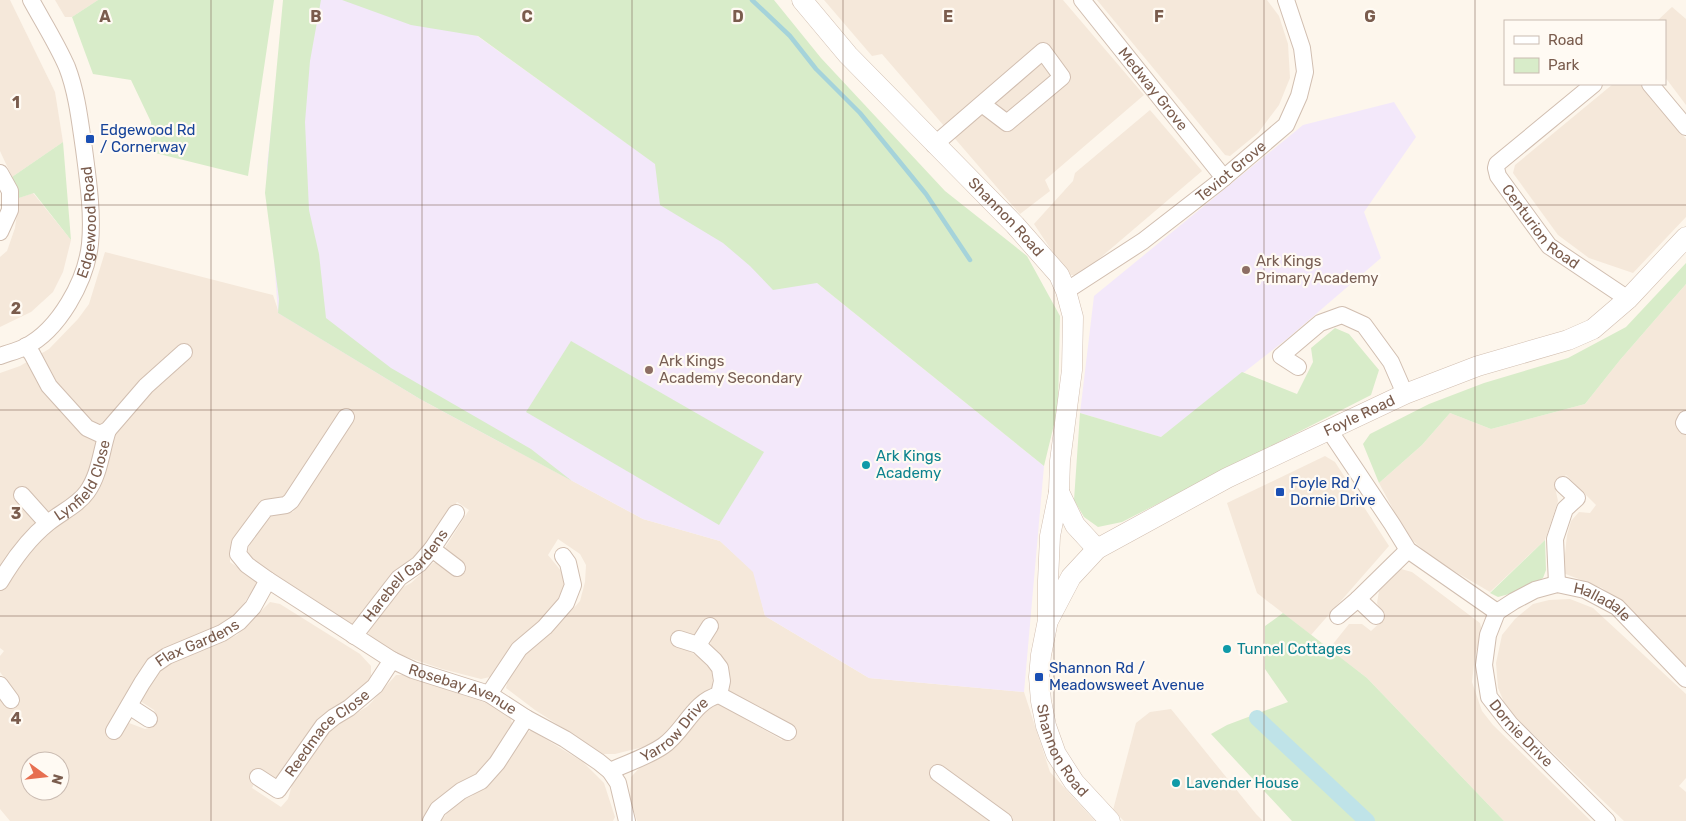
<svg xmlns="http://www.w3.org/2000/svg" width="1686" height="821" viewBox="0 0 1686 821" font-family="Rubik,sans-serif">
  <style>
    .residential { fill: #f5e8da; fill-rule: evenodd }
    .education { fill: #f3e8fa }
    .green { fill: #d8ecc9 }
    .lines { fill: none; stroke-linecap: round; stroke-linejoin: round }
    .stream { stroke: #a5d3da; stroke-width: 4.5 }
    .canal { stroke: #bfe3e8; stroke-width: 16 }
    .minor-casing { stroke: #d1beb0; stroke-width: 18 }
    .tertiary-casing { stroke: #d1beb0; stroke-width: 21 }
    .minor { stroke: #fff; stroke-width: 16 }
    .tertiary { stroke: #fff; stroke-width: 20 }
    .grid { fill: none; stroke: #7a5c4d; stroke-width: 1; stroke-opacity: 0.55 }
    .transit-dot { fill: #1a4fb4; stroke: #fffaf3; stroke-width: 2 }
    .education-dot { fill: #8d6e63; stroke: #fffaf3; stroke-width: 2 }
    .culture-dot { fill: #0f9aa8; stroke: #fffaf3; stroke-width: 2 }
    .labels { text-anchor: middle; stroke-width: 4.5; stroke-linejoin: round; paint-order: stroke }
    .street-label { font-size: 15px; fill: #7a5c4d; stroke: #fffaf3 }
    .transit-label { font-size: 15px; fill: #164399; stroke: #fffaf3; text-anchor: start }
    .education-label { font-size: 15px; fill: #785e54; stroke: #fffaf3; text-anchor: start }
    .culture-label { font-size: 15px; fill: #0d838f; stroke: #fffaf3; text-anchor: start }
    .grid-label { font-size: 16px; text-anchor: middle; font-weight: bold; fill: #7a5c4d; stroke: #fffaf3; stroke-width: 4.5; stroke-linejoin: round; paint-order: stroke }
  </style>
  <rect width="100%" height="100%" fill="#fdf6ec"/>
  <g class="residential">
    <polygon points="0,0 10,0 55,92 63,142 12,177 0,151"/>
    <polygon points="55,0 98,0 72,17 65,17"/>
    <polygon points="824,0 1063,0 1144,95 1045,180 1050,191 1020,214 882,54 872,56"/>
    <polygon points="1097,0 1267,0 1279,16 1288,44 1290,78 1279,105 1258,133 1230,156 1225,155"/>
    <polygon points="1672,7 1686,19 1686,105 1665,77 1665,21 1657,21"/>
    <polygon points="1613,84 1643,84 1686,139 1686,217 1633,273 1589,258 1558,235 1513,173 1515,165"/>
    <polygon points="1150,110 1202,171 1080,275 1068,275 1034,224 1073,181 1075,173"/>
    <polygon points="33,193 71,240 63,272 53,292 31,312 0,327 0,257 7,251 15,228 19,198"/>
    <path d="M105,252L273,295L279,313L420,399L643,519L720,541L754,572L765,616L869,678L1024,692L1050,772L1095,821H637L630,798L631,777L643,764L654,760L674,744L712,703H718L782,740L790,726L728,690V675L724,659L712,651L710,645L714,628L703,623L696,635L677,633L675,644L698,656L713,672L712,688L700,696L661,739L643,747L615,754H603L535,710L506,688L508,679L515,666L524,655L563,620L580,601L585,582L586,565L580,554L558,539L548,555L562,572L566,583V595L551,614L516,646L499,669L490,677L481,679L442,669L395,653L372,638L368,633L379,612L399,589L411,583L433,563H442L453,569L459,562L443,551L469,510L457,502L420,558L406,570L394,576L358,623L352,624L259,564L250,557L248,551L252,536L267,514L293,512L348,426L337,417L286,500L265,502L230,556V562L258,581L256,586L235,616L217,630L151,657L108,726L119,733L122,727L129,723L145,729L152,727L156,716L154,710L140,701L153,675L171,661L237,635L270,602L280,604L360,654L371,666V681L353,699L325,719L294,762L279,778L270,779L260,770L252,788L281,807L288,799L292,785L331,729L368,706L396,675H403L496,706L511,719L513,728L499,752L484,771L440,801L423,821H10L0,809V699L7,708L19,698L0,672V656L4,651L0,648V373L20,366L49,349L78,319L89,304ZM30,761H60V791H30Z"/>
    <polygon points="1686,284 1686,668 1640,618 1602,588 1563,573 1567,535 1571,521 1579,512 1590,513 1596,505 1566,475 1555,487 1558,501 1545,540 1490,592 1437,561 1408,537 1379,483 1422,445 1450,413 1491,429 1585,404 1620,360"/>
    <polygon points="1325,456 1335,462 1389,546 1311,635 1257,593 1227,503"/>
    <polygon points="1401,569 1412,572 1480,623 1482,632 1475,655 1472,682 1482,711 1493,725 1591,821 1504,821 1367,678 1329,649 1349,624 1362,624 1371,631 1384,619 1377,603 1379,591"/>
    <polygon points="1570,599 1593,608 1686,694 1686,778 1679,786 1686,792 1686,821 1624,821 1507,709 1498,688 1496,663 1502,635 1515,619 1533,604 1549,600"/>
    <polygon points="1171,709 1256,814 1263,821 1124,821 1113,810 1136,723 1150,712"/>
    <polygon points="531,730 583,762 604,783 615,817 613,821 441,821 455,803 472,796 493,775 523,736"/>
  </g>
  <g class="education">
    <polygon points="286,0 427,0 781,254 1044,466 1024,692 869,678 765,616 753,572 720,541 643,519 420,399 278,313 267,165"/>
    <polygon points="1394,102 1416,137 1364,212 1381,258 1288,338 1161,437 1080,413 1094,296 1303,125"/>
  </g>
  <g class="green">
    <polygon points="98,0 274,0 248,176 151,152 151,122 131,80 93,74 72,17"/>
    <polygon points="283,0 321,0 310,61 305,122 309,210 319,254 326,318 391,368 531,449 572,481 420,399 278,313 279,299 265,193"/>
    <polygon points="342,0 774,0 821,58 945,191 1027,256 1060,316 1058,408 1044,466 817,283 773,290 750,266 723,243 660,205 655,164 478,36 411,25"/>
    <polygon points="63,142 71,240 34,193 19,198 12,177"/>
    <polygon points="1686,263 1686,284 1620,360 1585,404 1491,429 1450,413 1422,445 1379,483 1363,444 1370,434 1429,404 1484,383 1568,358 1626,327"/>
    <polygon points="1335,328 1349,334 1379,370 1371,395 1122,522 1098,527 1084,517 1074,500 1080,413 1161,437 1242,372 1297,394 1313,362 1311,348"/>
    <polygon points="571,341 764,452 719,525 526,412"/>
    <polygon points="1545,540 1546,570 1543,578 1513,593 1498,597 1490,593"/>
    <polygon points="1283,613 1367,678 1504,821 1292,821 1211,734 1227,725 1288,702 1265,669 1265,626"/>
  </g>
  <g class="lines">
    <polyline class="stream" points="752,0 790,36 816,69 860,113 926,194 970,260"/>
    <polyline class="canal" points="1257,718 1367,821"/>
    <g class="minor-casing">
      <g id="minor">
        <path id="s1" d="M1082,0L1224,178"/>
        <path id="s2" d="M1594,84L1497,164L1496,168L1498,176L1549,246L1628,299"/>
        <polyline points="1650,84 1686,127"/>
        <polyline points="934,145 1043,51 1062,77 1007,123 982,104"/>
        <polyline points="0,173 10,191 10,210 0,232"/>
        <path id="s3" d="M1066,291L1143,241L1219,182L1286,125L1299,96L1305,72L1302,48L1286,0"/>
        <polyline points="26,346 32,354 49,386 87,428 100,434 108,430 146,386 184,352"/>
        <path id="s4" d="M0,356C8,353 17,351 25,347C59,330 86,281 90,244C93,213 88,180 84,149C80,122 77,93 67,67C57,44 43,22 31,0"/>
        <polyline points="1298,367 1281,356 1320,323 1342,315 1364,325 1391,362 1405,394"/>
        <path id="s5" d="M346,417L291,501L286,505L266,508L240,543L238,554L247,565L268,580L392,660L413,670L489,694L526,718L565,739L599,762L610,771L618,783L627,821"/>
        <polyline points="1686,419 1684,423 1686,426"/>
        <path id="s6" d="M1329,430L1392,524L1408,550L1497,612L1488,635L1484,665L1489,697L1510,724L1607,821"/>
        <polyline points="22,495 47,523"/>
        <polyline points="432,549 457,568"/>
        <path id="s7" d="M0,582C13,560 28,539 48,523C60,513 78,505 87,492C100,474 101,451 108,430"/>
        <polyline points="1557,584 1555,539 1565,509 1577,498 1563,485"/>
        <path id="s8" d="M1497,612L1514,601L1535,590L1557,584L1585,590L1617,607L1686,679"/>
        <polyline points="1338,616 1358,599"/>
        <polyline points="1376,616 1358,599 1408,550"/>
        <path id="s9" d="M354,636L399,578L419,564L432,549L456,513"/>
        <polyline points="679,639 698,645 714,660 720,668 722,681 719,695"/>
        <polyline points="698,645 710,626"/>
        <polyline points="0,685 11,700"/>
        <polyline points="489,694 519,649 545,627 566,603 573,585 568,563 563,556"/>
        <polyline points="129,706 149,719"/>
        <path id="s10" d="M114,731L142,683L154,665L167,656L222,633L239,622L253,607L268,580"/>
        <path id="s11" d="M610,771C627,763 647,757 663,746C684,732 693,701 719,695L788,732"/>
        <polyline points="938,773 1004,821"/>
        <path id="s12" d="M258,777L278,790L323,726L334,717L349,708L375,686L392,660"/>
        <polyline points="431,821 438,809 461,791 481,781 497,763 526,718"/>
      </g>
    </g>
    <g class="tertiary-casing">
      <g id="tertiary">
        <path id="s13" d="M802,0L848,55L1015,225L1059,275L1066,291L1073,317L1072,370L1060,461L1059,492L1050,536L1048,581V620L1041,655L1039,677L1041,701L1046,726L1056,754L1074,782L1110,821"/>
        <polyline points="1059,492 1075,525 1097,549"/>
        <path id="s14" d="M1049,619L1071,577L1097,549L1227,478L1405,394L1478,366L1568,340L1593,329L1628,299L1686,237"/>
      </g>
    </g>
    <use href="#minor" class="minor"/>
    <use href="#tertiary" class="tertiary"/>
  </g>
  <path class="grid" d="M211,0V821M422,0V821M632,0V821M843,0V821M1054,0V821M1264,0V821M1475,0V821M0,205H1686M0,410H1686M0,616H1686"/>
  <g class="transit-dot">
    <rect x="85" y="134" width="10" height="10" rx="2.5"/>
    <rect x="1275" y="487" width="10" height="10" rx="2.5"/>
    <rect x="1034" y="672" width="10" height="10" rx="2.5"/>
  </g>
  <g class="education-dot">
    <circle cx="1246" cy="270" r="5"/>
    <circle cx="649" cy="370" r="5"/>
  </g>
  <g class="culture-dot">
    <circle cx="866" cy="465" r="5"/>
    <circle cx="1227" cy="649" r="5"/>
    <circle cx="1176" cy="783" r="5"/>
  </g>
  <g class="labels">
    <g class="street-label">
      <text dy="5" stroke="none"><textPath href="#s1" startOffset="114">Medway Grove</textPath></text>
      <text dy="5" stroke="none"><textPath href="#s3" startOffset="204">Teviot Grove</textPath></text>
      <text dy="5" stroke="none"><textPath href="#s13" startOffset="298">Shannon Road</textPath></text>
      <text dy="5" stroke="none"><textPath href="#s4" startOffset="174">Edgewood Road</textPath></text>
      <text dy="5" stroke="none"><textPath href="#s2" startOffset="205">Centurion Road</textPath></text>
      <text dy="5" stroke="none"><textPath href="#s14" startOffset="380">Foyle Road</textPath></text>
      <text dy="5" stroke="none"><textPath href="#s7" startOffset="134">Lynfield Close</textPath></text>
      <text dy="5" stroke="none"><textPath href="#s9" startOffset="80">Harebell Gardens</textPath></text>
      <text dy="5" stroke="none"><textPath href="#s8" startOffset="116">Halladale</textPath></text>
      <text dy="5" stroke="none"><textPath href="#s10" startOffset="126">Flax Gardens</textPath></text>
      <text dy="5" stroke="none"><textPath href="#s5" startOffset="446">Rosebay Avenue</textPath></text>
      <text dy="5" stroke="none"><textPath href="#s11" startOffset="78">Yarrow Drive</textPath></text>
      <text dy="5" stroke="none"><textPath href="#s6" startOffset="388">Dornie Drive</textPath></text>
      <text dy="5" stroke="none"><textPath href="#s12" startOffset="100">Reedmace Close</textPath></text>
      <text dy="5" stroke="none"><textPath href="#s13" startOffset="862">Shannon Road</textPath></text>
    </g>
    <g class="transit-label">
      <text x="100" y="135">Edgewood Rd<tspan x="100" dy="17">/ Cornerway</tspan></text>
      <text x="1290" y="488">Foyle Rd /<tspan x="1290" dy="17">Dornie Drive</tspan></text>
      <text x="1049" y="673">Shannon Rd /<tspan x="1049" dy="17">Meadowsweet Avenue</tspan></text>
    </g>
    <g class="education-label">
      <text x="1256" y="266">Ark Kings<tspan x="1256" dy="17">Primary Academy</tspan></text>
      <text x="659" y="366">Ark Kings<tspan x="659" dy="17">Academy Secondary</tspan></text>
    </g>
    <g class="culture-label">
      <text x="876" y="461">Ark Kings<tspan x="876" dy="17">Academy</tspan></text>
      <text x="1237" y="654">Tunnel Cottages</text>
      <text x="1186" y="788">Lavender House</text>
    </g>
  </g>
  <g class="grid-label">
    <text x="105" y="22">A</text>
    <text x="316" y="22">B</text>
    <text x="527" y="22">C</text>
    <text x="738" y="22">D</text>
    <text x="948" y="22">E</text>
    <text x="1159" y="22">F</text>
    <text x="1370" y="22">G</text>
    <text x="16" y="108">1</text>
    <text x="16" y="314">2</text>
    <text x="16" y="519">3</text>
    <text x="16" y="724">4</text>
  </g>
  <rect x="1504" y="20" width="162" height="65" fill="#fffaf3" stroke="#cabbb1"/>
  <rect x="1514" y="36" width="25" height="8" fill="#ffffff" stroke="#cabbb1"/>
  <text x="1548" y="45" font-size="15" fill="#7a5c4d">Road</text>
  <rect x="1514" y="58" width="25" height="15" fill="#d8ecc9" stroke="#cabbb1"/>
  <text x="1548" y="70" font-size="15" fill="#7a5c4d">Park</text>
  <g transform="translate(45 776) rotate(105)"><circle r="24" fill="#fffaf3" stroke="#cabbb1"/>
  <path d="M0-4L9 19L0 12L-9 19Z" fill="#e76f51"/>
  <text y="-8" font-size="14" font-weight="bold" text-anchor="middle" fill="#7a5c4d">N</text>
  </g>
</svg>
